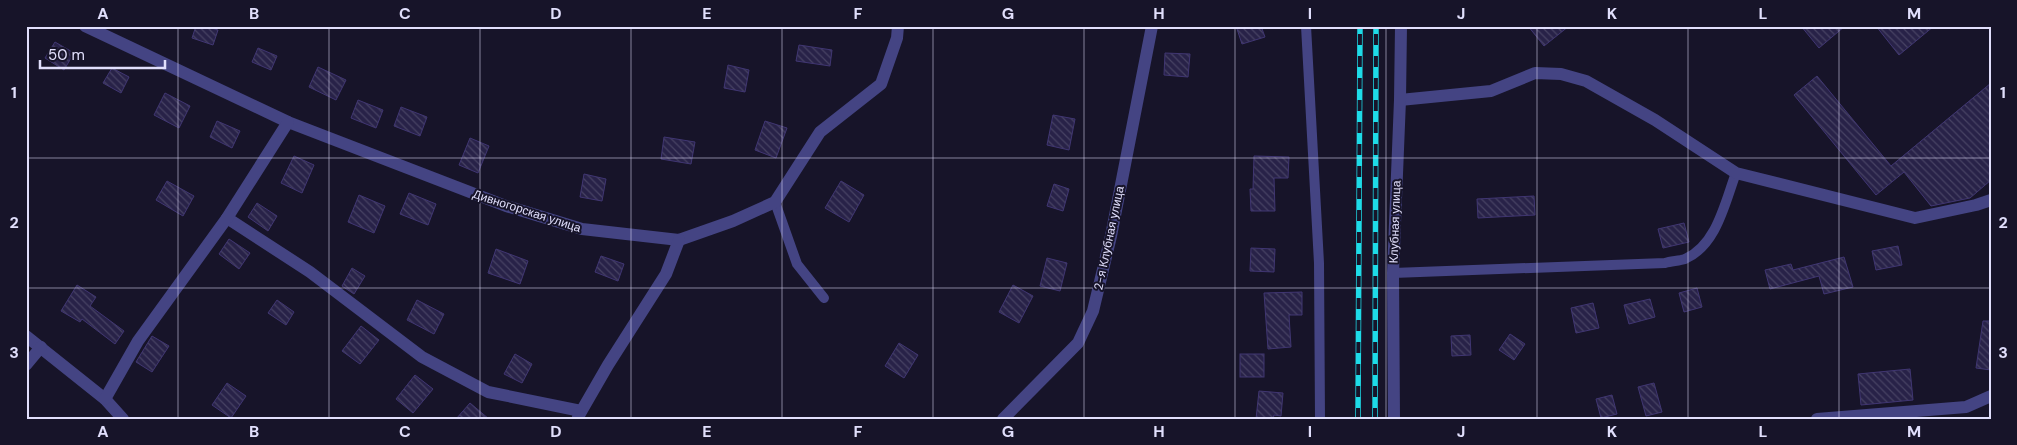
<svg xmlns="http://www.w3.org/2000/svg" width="2017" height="445" viewBox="0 0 2017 445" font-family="'DM Sans',sans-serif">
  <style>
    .building { fill: url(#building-back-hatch); stroke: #403672 }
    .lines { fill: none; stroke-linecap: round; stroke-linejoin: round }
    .service { stroke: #444483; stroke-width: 10 }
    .minor { stroke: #444483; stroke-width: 12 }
    .rail-casing { stroke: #1edbe8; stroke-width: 5.5 }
    .rail { stroke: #171429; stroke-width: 4; stroke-dasharray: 11; stroke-linecap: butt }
    .grid { fill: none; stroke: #e1dffc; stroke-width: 1; stroke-opacity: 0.55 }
    .labels { text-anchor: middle; stroke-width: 4; stroke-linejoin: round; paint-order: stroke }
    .street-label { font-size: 12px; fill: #e1dffc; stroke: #171429 }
    .neatline { fill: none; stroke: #e1dffc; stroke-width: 2 }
    .grid-label { font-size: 16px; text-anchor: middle; font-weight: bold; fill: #e1dffc }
  </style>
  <defs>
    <pattern id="building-back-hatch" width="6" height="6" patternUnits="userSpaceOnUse" patternTransform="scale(1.25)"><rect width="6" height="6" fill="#282248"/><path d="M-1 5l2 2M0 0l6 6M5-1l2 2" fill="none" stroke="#474263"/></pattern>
  </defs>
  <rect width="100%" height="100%" fill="#171429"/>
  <g class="building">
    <polygon points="196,26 205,26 218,30 213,45 192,38"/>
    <polygon points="1236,26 1261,26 1265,37 1242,44"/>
    <polygon points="1528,26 1569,26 1544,46"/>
    <polygon points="1801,26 1845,26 1819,48"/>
    <polygon points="1876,26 1934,26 1899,55"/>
    <polygon points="55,42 74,53 64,70 45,58"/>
    <polygon points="799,45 832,50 830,66 796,61"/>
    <polygon points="258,48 277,56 271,70 252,62"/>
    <polygon points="1165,53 1190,54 1188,77 1164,75"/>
    <polygon points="728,65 749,70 745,92 724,88"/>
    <polygon points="318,67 346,80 336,100 309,87"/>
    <polygon points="112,68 129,77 121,93 103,83"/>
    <polygon points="1817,76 1891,166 1991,83 1991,180 1970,198 1931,206 1904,172 1876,195 1794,95"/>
    <polygon points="165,93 190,106 179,128 154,115"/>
    <polygon points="358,100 383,110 376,128 351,118"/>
    <polygon points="401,107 427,117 420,136 394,126"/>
    <polygon points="1053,115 1075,119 1069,150 1047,145"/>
    <polygon points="217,121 240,131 232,148 210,137"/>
    <polygon points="765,121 787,128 776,158 755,150"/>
    <polygon points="664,137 695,142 691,164 661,159"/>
    <polygon points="470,138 489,146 478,173 459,165"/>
    <polygon points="294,156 314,165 302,193 281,183"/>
    <polygon points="1254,156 1289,157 1288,178 1274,178 1275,211 1251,211 1250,189 1253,189"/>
    <polygon points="584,174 606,179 602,201 580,197"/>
    <polygon points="167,181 194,196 183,216 156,200"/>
    <polygon points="841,181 864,195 849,222 825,208"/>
    <polygon points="1054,184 1069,189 1063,211 1047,206"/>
    <polygon points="409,193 436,204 428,225 400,214"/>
    <polygon points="359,195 385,206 374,233 348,222"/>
    <polygon points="1534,196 1535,215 1478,218 1477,199"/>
    <polygon points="257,203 277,216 268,231 248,217"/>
    <polygon points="1684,223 1689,242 1663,248 1658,229"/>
    <polygon points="229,239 250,253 239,269 219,254"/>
    <polygon points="1898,246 1902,265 1876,270 1872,251"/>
    <polygon points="1251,248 1275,249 1274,272 1250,271"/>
    <polygon points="496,249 528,261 520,284 488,273"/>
    <polygon points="601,256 624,264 618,281 595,272"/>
    <polygon points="1844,257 1853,287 1824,294 1819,276 1770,289 1765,270 1791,264 1793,270"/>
    <polygon points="1047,258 1067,263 1060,291 1040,286"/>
    <polygon points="352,268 365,276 354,294 342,286"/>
    <polygon points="77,285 96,297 90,306 124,331 115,344 82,319 80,322 61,311"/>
    <polygon points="1013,285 1033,296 1019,323 999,312"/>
    <polygon points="1697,288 1702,307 1684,312 1679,293"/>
    <polygon points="1302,292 1302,315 1289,315 1291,347 1268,349 1264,293"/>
    <polygon points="1650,299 1655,317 1629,324 1624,305"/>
    <polygon points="277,300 294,312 286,325 268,313"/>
    <polygon points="417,300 444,314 434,334 407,320"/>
    <polygon points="1593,303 1599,328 1576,333 1571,308"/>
    <polygon points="1983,321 1991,321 1991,370 1976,368"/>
    <polygon points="361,326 379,340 360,364 342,351"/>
    <polygon points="1510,334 1525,344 1514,360 1499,350"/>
    <polygon points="1470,335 1471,355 1452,356 1451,336"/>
    <polygon points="152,336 169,346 152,372 136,362"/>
    <polygon points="899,343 918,355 904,378 885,366"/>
    <polygon points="515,354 532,364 522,383 504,374"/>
    <rect x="1240" y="354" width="24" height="23"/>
    <polygon points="1910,369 1913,400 1861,405 1858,374"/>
    <polygon points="415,375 433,389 413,413 396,399"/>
    <polygon points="227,383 246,396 231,418 212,405"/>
    <polygon points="1654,383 1662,412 1646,416 1638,387"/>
    <polygon points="1259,391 1283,393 1281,416 1274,415 1273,419 1256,419"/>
    <polygon points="1612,395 1617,414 1601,418 1596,399"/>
    <polygon points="470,403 489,419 456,419"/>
  </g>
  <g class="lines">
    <g class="service">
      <polyline points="1306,26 1319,263 1320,419"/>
      <polyline points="775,202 797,264 824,298"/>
      <path d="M1393,273L1665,263C1671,261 1679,261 1685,259C1717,245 1725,202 1736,173"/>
    </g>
    <g class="minor">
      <polyline points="85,26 288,122 506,206 582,229 679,240 733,221 775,202 820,132 881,84 897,38 898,26"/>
      <polyline points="1400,100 1491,91 1535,73 1561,74 1586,81 1655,120 1736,173 1915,218 1976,205 1991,200"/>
      <polyline points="227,218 310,272 422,357 488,392 581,411"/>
      <polyline points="26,336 105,399 123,419"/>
      <polyline points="26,365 41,347"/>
      <polyline points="105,399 138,341 227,218 288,122"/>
      <polyline points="578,417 608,365 666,274 679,240"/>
      <polyline points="1003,419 1078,343 1093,311 1111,236 1152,26"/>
      <polyline points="1394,419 1393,273 1400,100 1401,26"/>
      <polyline points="1817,419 1966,407 1991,396"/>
    </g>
    <g class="rail-casing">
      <g id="rail">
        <polyline points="1358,419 1360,26"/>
        <polyline points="1375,419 1376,26"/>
      </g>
    </g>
    <use href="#rail" class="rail"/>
  </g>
  <path class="grid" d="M178,26V419M329,26V419M480,26V419M631,26V419M782,26V419M933,26V419M1084,26V419M1235,26V419M1386,26V419M1537,26V419M1688,26V419M1839,26V419M26,158H1991M26,288H1991"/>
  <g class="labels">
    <g class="street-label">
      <text transform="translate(527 211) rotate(18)" y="4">Дивногорская улица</text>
      <text transform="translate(1395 222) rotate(-88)" y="4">Клубная улица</text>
      <text transform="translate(1109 238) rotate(-78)" y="4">2-я Клубная улица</text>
    </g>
  </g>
  <rect width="2017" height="445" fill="none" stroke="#171429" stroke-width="55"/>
  <path d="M40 60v8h125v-8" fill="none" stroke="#e1dffc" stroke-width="2.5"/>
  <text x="48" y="60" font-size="15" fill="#e1dffc" stroke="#171429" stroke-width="4" paint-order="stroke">50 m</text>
  <rect x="28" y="28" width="1962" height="390" class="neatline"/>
  <g class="grid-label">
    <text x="103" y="19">A</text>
    <text x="254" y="19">B</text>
    <text x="405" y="19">C</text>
    <text x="556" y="19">D</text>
    <text x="707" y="19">E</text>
    <text x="858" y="19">F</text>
    <text x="1008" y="19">G</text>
    <text x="1159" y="19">H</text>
    <text x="1310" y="19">I</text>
    <text x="1461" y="19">J</text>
    <text x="1612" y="19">K</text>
    <text x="1763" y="19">L</text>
    <text x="1914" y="19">M</text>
    <text x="14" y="98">1</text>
    <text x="2003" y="98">1</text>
    <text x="14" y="228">2</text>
    <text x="2003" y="228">2</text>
    <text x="14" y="358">3</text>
    <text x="2003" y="358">3</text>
    <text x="103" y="437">A</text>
    <text x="254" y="437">B</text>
    <text x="405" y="437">C</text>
    <text x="556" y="437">D</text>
    <text x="707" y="437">E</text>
    <text x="858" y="437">F</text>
    <text x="1008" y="437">G</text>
    <text x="1159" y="437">H</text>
    <text x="1310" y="437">I</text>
    <text x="1461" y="437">J</text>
    <text x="1612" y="437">K</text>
    <text x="1763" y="437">L</text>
    <text x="1914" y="437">M</text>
  </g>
</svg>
